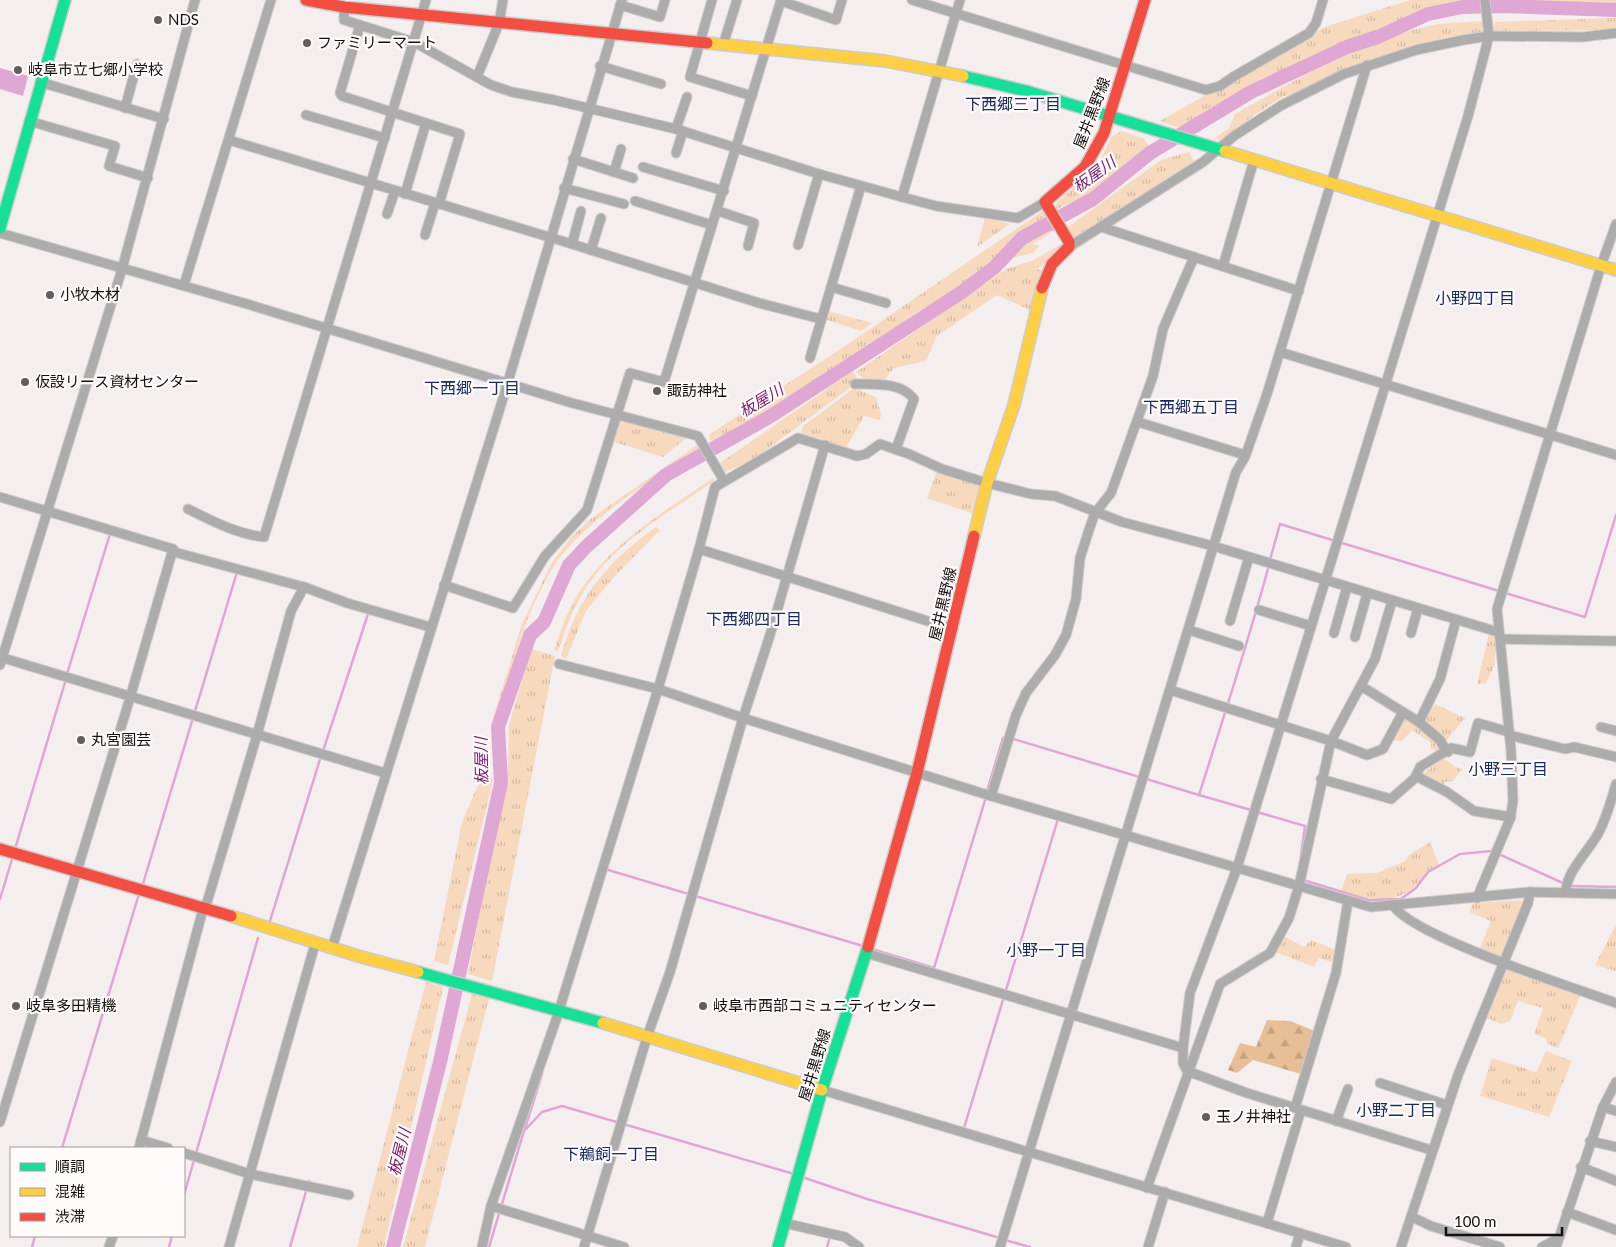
<svg xmlns="http://www.w3.org/2000/svg" width="1616" height="1247" viewBox="0 0 1616 1247" font-family="Lato,'Noto Sans JP',sans-serif">
  <style>
    .grass { fill: url(#grass-tufts) }
    .forest { fill: url(#forest-firs) }
    .water { fill: #dfa7d3 }
    .lines { fill: none; stroke-linecap: round; stroke-linejoin: round }
    .stream { stroke: #dfa7d3; stroke-width: 2.5 }
    .river { stroke: #dfa7d3; stroke-width: 14 }
    .street-casing { stroke: #cfcbcb; stroke-width: 11 }
    .fast-casing { stroke: #cfcbcb; stroke-width: 14 }
    .slow-casing { stroke: #cfcbcb; stroke-width: 14 }
    .jam-casing { stroke: #cfcbcb; stroke-width: 14 }
    .street { stroke: #adacac; stroke-width: 9 }
    .fast { stroke: #16e098; stroke-width: 11 }
    .slow { stroke: #ffcf43; stroke-width: 11 }
    .jam { stroke: #f24e42; stroke-width: 11 }
    .poi-dot { fill: #625e5e; stroke: #fffbfb; stroke-width: 2 }
    .labels { text-anchor: middle; stroke-width: 4.5; stroke-linejoin: round; paint-order: stroke }
    .poi-label { font-size: 15px; fill: #131010; stroke: #fffbfb; text-anchor: start }
    .street-label { font-size: 15px; fill: #131010; stroke: #fffbfb }
    .neighbourhood-label { font-size: 16px; fill: #182b61; stroke: #fffbfb }
    .water-label { font-size: 16px; font-style: italic; fill: #771b6a; stroke: #fffbfb }
  </style>
  <defs>
    <pattern id="grass-tufts" width="24" height="20" patternUnits="userSpaceOnUse" patternTransform="scale(1.25)"><rect width="24" height="20" fill="#f7d9be"/><path d="M3 7l-1-3M5 7V3M7 7l1-3M15 17l-1-3M17 17v-4M19 17l1-3" fill="none" stroke="#d3b9a2"/></pattern>
    <pattern id="forest-firs" width="22" height="20" patternUnits="userSpaceOnUse" patternTransform="scale(1.25)"><rect width="22" height="20" fill="#e7be95"/><path d="M5 1l3.5 6h-7zM16 11l3.5 6h-7z" fill="#c5a27f"/></pattern>
  </defs>
  <rect width="100%" height="100%" fill="#f4eeee"/>
  <g class="grass">
    <polygon points="1410,0 1477,0 1435,7 1325,51 1210,108 1180,128 1160,121 1325,27"/>
    <polygon points="1499,0 1616,0 1616,5 1570,6"/>
    <polygon points="1616,18 1616,30 1494,31 1495,22"/>
    <path d="M1483,21L1484,33L1447,37L1370,60L1325,78L1296,94L1284,96L1254,115L1222,142L1215,138L1229,128L1235,114C1295,80 1364,40 1433,25C1449,22 1467,23 1483,21Z"/>
    <path d="M1122,131L1144,139L1149,146C1141,156 1102,196 1092,199C1075,204 1075,198 1056,210L1057,202L1096,168L1112,136Z"/>
    <polygon points="1189,152 1194,161 1074,238 1068,227 1161,160"/>
    <polygon points="1044,210 1048,213 1046,216 1009,241 1001,256 988,272 920,310 871,346 838,365 826,377 718,442 709,440 710,434 842,348"/>
    <polygon points="985,218 1010,224 977,247"/>
    <path d="M1058,228L1033,244L1039,246L1033,253L1011,258L1007,254C1023,237 1034,230 1058,228Z"/>
    <polygon points="1066,241 1060,258 1035,269 1042,270 1030,310 997,295 937,336 926,361 894,368 884,381 865,380 856,372 1006,269 1034,260"/>
    <polygon points="827,311 872,323 861,331 824,319"/>
    <polygon points="853,371 859,381 754,459 725,472 720,463"/>
    <polygon points="854,388 876,397 881,414 880,420 864,416 846,448 801,434 803,426"/>
    <polygon points="618,418 686,438 663,457 611,441"/>
    <path d="M697,445L700,451C655,477 582,522 554,566C525,612 512,666 497,719L493,718L522,624L551,564L572,536L593,517Z"/>
    <polygon points="937,471 980,486 974,514 927,498"/>
    <path d="M713,478L714,481C667,514 609,545 580,598C570,614 565,633 558,651L554,650C561,631 567,611 578,594C612,542 664,512 713,478Z"/>
    <path d="M656,527L660,530L612,579L586,611L566,659L561,656C578,596 606,563 656,527Z"/>
    <path d="M1489,634C1499,636 1498,644 1498,653H1495V664L1486,683L1477,684Z"/>
    <polygon points="531,649 555,656 492,981 468,974 508,767 509,725"/>
    <polygon points="1435,704 1465,718 1437,752 1430,748 1432,743 1412,730 1402,741 1392,740 1403,719 1419,727"/>
    <polygon points="1443,757 1455,767 1462,769 1453,781 1445,782 1441,788 1420,777"/>
    <polygon points="486,767 493,780 448,965 434,961 462,822"/>
    <path d="M1430,842L1439,865C1426,873 1423,880 1413,888C1391,906 1366,898 1341,891L1347,874L1377,873L1405,861L1409,855Z"/>
    <polygon points="1527,900 1502,959 1479,950 1491,921 1469,912 1473,903"/>
    <polygon points="1616,925 1616,971 1595,965"/>
    <polygon points="1282,935 1304,947 1311,940 1336,950 1334,963 1319,958 1314,967 1275,952"/>
    <polygon points="1508,966 1581,994 1558,1048 1548,1044 1545,1038 1534,1034 1543,1008 1518,1001 1510,1021 1501,1024 1485,1017 1502,968"/>
    <polygon points="426,982 443,987 384,1247 357,1247"/>
    <polygon points="472,994 489,998 425,1247 403,1247"/>
    <polygon points="1546,1051 1572,1061 1549,1117 1480,1096 1492,1058 1536,1072"/>
  </g>
  <polygon class="forest" points="1267,1020 1290,1021 1315,1031 1301,1074 1253,1060 1237,1073 1228,1070 1240,1043 1256,1047"/>
  <polygon class="water" points="0,68 28,76 23,96 0,89"/>
  <g class="lines">
    <g class="stream">
      <polyline points="1270,560 1280,524 1499,591"/>
      <polyline points="1505,593 1585,617 1616,515"/>
      <polyline points="67,674 110,534"/>
      <polyline points="323,751 369,611"/>
      <path d="M987,791L1003,738L1007,737L1199,795C1223,719 1248,643 1269,565"/>
      <polyline points="1199,795 1251,810"/>
      <polyline points="1257,812 1305,826 1298,878"/>
      <polyline points="15,849 66,679"/>
      <polyline points="605,869 863,946"/>
      <polyline points="1303,880 1369,900 1401,899 1416,888 1428,872 1460,854 1492,851 1565,884"/>
      <polyline points="1570,886 1616,887"/>
      <polyline points="142,887 237,572"/>
      <polyline points="0,899 13,856"/>
      <polyline points="270,921 321,756"/>
      <polyline points="872,949 934,968 986,797"/>
      <polyline points="964,1128 1058,819"/>
      <polyline points="525,1129 542,1074"/>
      <polyline points="62,1148 139,894"/>
      <polyline points="802,1177 867,1199 1000,1238"/>
      <polyline points="184,1195 258,938"/>
      <polyline points="1005,1240 1030,1247"/>
      <polyline points="32,1247 35,1236"/>
      <polyline points="169,1247 172,1236"/>
      <polyline points="290,1247 309,1181"/>
      <polyline points="489,1247 524,1131 542,1112 562,1106 794,1174"/>
      <polyline points="827,1247 830,1237"/>
    </g>
    <polyline class="river" points="393,1247 440,1062 501,783 498,727 530,635 544,622 569,565 587,546 666,475 771,416 962,292 995,267 1022,238 1093,199 1150,153 1251,92 1347,47 1380,36 1428,14 1463,7 1502,6 1616,10"/>
    <g class="street-casing">
      <g id="street">
        <polyline points="712,0 690,77 752,96"/>
        <polyline points="912,0 1206,90 1220,86 1233,77 1309,33 1316,23 1323,0"/>
        <polyline points="781,1 836,20 842,0"/>
        <polyline points="620,5 660,17 665,0"/>
        <polyline points="344,7 344,20 414,42 491,85 512,92 554,100 676,129 819,174 902,197 936,206 1018,218 1045,202"/>
        <polyline points="360,25 340,93 342,96 460,134 439,204"/>
        <polyline points="723,45 737,0"/>
        <polyline points="600,66 661,84"/>
        <polyline points="477,77 499,23 503,0"/>
        <polyline points="40,82 164,119"/>
        <polyline points="125,108 137,64"/>
        <polyline points="306,115 385,138"/>
        <polyline points="29,121 115,146 109,166 148,178"/>
        <polyline points="676,129 687,97"/>
        <polyline points="229,140 572,244 759,303 821,319"/>
        <polyline points="676,153 683,131"/>
        <polyline points="573,159 633,178"/>
        <polyline points="643,167 724,191"/>
        <polyline points="614,172 621,149"/>
        <polyline points="564,188 624,204"/>
        <polyline points="405,194 426,123"/>
        <polyline points="902,197 960,0"/>
        <polyline points="635,201 712,225"/>
        <polyline points="718,211 754,223 748,246"/>
        <polyline points="387,214 395,191"/>
        <polyline points="1101,227 1299,291"/>
        <polyline points="0,233 247,304 572,403 698,436 724,481"/>
        <polyline points="425,235 435,203"/>
        <polyline points="572,244 581,211"/>
        <polyline points="798,245 819,174"/>
        <polyline points="1069,247 1203,162 1234,136 1282,105 1344,74 1416,50 1463,40 1489,36 1583,37 1616,33"/>
        <polyline points="591,250 601,218"/>
        <polyline points="1223,266 1254,160"/>
        <polyline points="184,285 271,0"/>
        <polyline points="831,287 886,303"/>
        <polyline points="1280,352 1616,455"/>
        <polyline points="810,358 861,186"/>
        <path d="M855,384C874,384 901,382 914,399L896,449"/>
        <polyline points="1138,422 1245,455"/>
        <polyline points="0,497 173,549 174,552 304,587 347,603 430,627"/>
        <path d="M188,509C212,521 237,534 264,537L426,0"/>
        <polyline points="699,549 953,629"/>
        <polyline points="444,585 513,608 545,556 587,510 630,373 664,382 781,0"/>
        <polyline points="1259,610 1311,626"/>
        <polyline points="1230,621 1249,557"/>
        <polyline points="1189,630 1239,646"/>
        <polyline points="1334,633 1347,587"/>
        <polyline points="1411,633 1418,608"/>
        <polyline points="1355,637 1367,594"/>
        <polyline points="1500,639 1616,641"/>
        <polyline points="0,657 385,773"/>
        <polyline points="559,664 658,689 743,718 991,796 1371,907 1530,892 1616,894"/>
        <polyline points="0,665 122,269 195,0"/>
        <polyline points="1361,686 1419,722 1440,679 1456,620"/>
        <polyline points="1170,690 1331,741 1367,755 1383,749 1403,712"/>
        <polyline points="1601,727 1616,731"/>
        <polyline points="1509,735 1565,749 1574,747 1616,757"/>
        <polyline points="1446,751 1448,752 1451,748 1470,752 1478,723 1509,732"/>
        <polyline points="1416,776 1447,792 1474,811 1511,817"/>
        <polyline points="1321,779 1391,799 1415,778 1420,767 1446,751 1440,740 1419,722"/>
        <polyline points="991,796 1016,715 1026,693 1055,655 1066,635 1076,599 1080,558 1090,527 1095,513 1111,493 1153,376 1163,329 1194,257"/>
        <path d="M1566,892C1566,871 1590,850 1599,832C1607,817 1611,800 1616,784"/>
        <polyline points="1477,898 1510,819 1513,801 1511,750 1497,609 1601,266 1616,224"/>
        <path d="M1393,905C1411,936 1575,988 1616,1003"/>
        <polyline points="205,909 257,735 291,611 304,587"/>
        <polyline points="332,948 504,395 622,0"/>
        <polyline points="866,953 1183,1048"/>
        <polyline points="1380,1083 1447,1105"/>
        <polyline points="822,1090 1346,1247"/>
        <polyline points="1603,1107 1616,1111"/>
        <polyline points="1295,1108 1336,973 1348,901"/>
        <polyline points="1336,1121 1348,1089"/>
        <polyline points="0,1122 130,698 173,549"/>
        <polyline points="141,1140 168,1148"/>
        <polyline points="1590,1141 1616,1147"/>
        <polyline points="139,1148 203,909"/>
        <polyline points="1431,1150 1247,1093 1187,1071 1183,1063 1183,1048 1190,993 1237,868 1468,116 1489,36 1485,0"/>
        <polyline points="184,1153 250,1174 349,1195"/>
        <polyline points="1581,1167 1616,1181"/>
        <polyline points="1147,1188 1220,984 1270,953 1289,918 1299,886 1331,741 1375,659 1392,601"/>
        <polyline points="491,1206 624,1247"/>
        <polyline points="1567,1212 1616,1230"/>
        <polyline points="1412,1217 1431,1226 1500,1247"/>
        <polyline points="784,1223 845,1237 859,1247"/>
        <polyline points="1267,1223 1301,1110"/>
        <polyline points="109,1247 113,1236"/>
        <polyline points="229,1247 315,944"/>
        <polyline points="482,1247 491,1206 557,1017 658,689 699,549 715,487 798,438 857,456 866,454 880,444 909,454 942,469 987,483 1031,494 1055,496 1122,522 1213,546 1498,632"/>
        <polyline points="584,1247 647,1037 670,972 743,718 770,635 825,445"/>
        <polyline points="1000,1247 1236,472 1245,457 1267,394 1367,65"/>
        <polyline points="1148,1247 1165,1192"/>
        <polyline points="1296,1247 1300,1233"/>
        <polyline points="1401,1247 1458,1075 1528,903 1530,892"/>
        <polyline points="1542,1247 1557,1239"/>
        <polyline points="1556,1247 1603,1107 1616,1082"/>
      </g>
    </g>
    <g class="fast-casing">
      <g id="fast">
        <polyline points="963,76 1026,91 1225,151"/>
        <polyline points="0,228 65,0"/>
        <polyline points="418,972 603,1023"/>
        <polyline points="778,1247 822,1090 868,947"/>
      </g>
    </g>
    <g class="slow-casing">
      <g id="slow">
        <polyline points="707,43 885,61 963,76"/>
        <polyline points="1225,151 1616,270"/>
        <polyline points="974,536 987,483 1014,405 1042,288"/>
        <polyline points="231,916 358,956 418,972"/>
        <polyline points="603,1023 822,1090"/>
      </g>
    </g>
    <g class="jam-casing">
      <g id="jam">
        <polyline points="306,0 344,7 707,43"/>
        <polyline points="1042,288 1052,264 1069,247 1069,242 1045,202 1085,167 1104,133 1145,0"/>
        <polyline points="0,849 231,916"/>
        <polyline points="868,947 917,773 974,536"/>
      </g>
    </g>
    <use href="#street" class="street"/>
    <use href="#fast" class="fast"/>
    <use href="#slow" class="slow"/>
    <use href="#jam" class="jam"/>
  </g>
  <g class="poi-dot">
    <circle cx="158" cy="20" r="5"/>
    <circle cx="307" cy="43" r="5"/>
    <circle cx="18" cy="70" r="5"/>
    <circle cx="50" cy="295" r="5"/>
    <circle cx="25" cy="382" r="5"/>
    <circle cx="657" cy="391" r="5"/>
    <circle cx="81" cy="740" r="5"/>
    <circle cx="16" cy="1006" r="5"/>
    <circle cx="703" cy="1006" r="5"/>
    <circle cx="1206" cy="1117" r="5"/>
  </g>
  <g class="labels">
    <g class="poi-label">
      <text x="168" y="25">NDS</text>
      <text x="317" y="48">ファミリーマート</text>
      <text x="28" y="75">岐阜市立七郷小学校</text>
      <text x="60" y="300">小牧木材</text>
      <text x="35" y="387">仮設リース資材センター</text>
      <text x="667" y="396">諏訪神社</text>
      <text x="91" y="745">丸宮園芸</text>
      <text x="26" y="1011">岐阜多田精機</text>
      <text x="713" y="1011">岐阜市西部コミュニティセンター</text>
      <text x="1216" y="1122">玉ノ井神社</text>
    </g>
    <g class="street-label">
      <text transform="translate(1092 113) rotate(-69)" y="5">屋井黒野線</text>
      <text transform="translate(943 604) rotate(-77)" y="5">屋井黒野線</text>
      <text transform="translate(815 1065) rotate(-73)" y="5">屋井黒野線</text>
    </g>
    <g class="neighbourhood-label">
      <text x="1013" y="110">下西郷三丁目</text>
      <text x="1475" y="304">小野四丁目</text>
      <text x="472" y="394">下西郷一丁目</text>
      <text x="1191" y="413">下西郷五丁目</text>
      <text x="754" y="625">下西郷四丁目</text>
      <text x="1508" y="775">小野三丁目</text>
      <text x="1046" y="956">小野一丁目</text>
      <text x="1396" y="1116">小野二丁目</text>
      <text x="611" y="1160">下鵜飼一丁目</text>
    </g>
    <g class="water-label">
      <text transform="translate(1094 174) rotate(-36)" y="6">板屋川</text>
      <text transform="translate(761 400) rotate(-31)" y="6">板屋川</text>
      <text transform="translate(481 761) rotate(-91)" y="6">板屋川</text>
      <text transform="translate(399 1152) rotate(-76)" y="6">板屋川</text>
    </g>
  </g>
  <rect x="10" y="1147" width="175" height="90" fill="#fffbfb" stroke="#a19d9d"/>
  <rect x="20" y="1163" width="25" height="8" fill="#16e098" stroke="#a19d9d"/>
  <text x="55" y="1172" font-size="15" fill="#131010">順調</text>
  <rect x="20" y="1188" width="25" height="8" fill="#ffcf43" stroke="#a19d9d"/>
  <text x="55" y="1197" font-size="15" fill="#131010">混雑</text>
  <rect x="20" y="1213" width="25" height="8" fill="#f24e42" stroke="#a19d9d"/>
  <text x="55" y="1222" font-size="15" fill="#131010">渋滞</text>
  <path d="M1446 1227v8h116v-8" fill="none" stroke="#131010" stroke-width="2.5"/>
  <text x="1454" y="1227" font-size="15" fill="#131010" stroke="#fffbfb" stroke-width="4" paint-order="stroke">100 m</text>
</svg>
